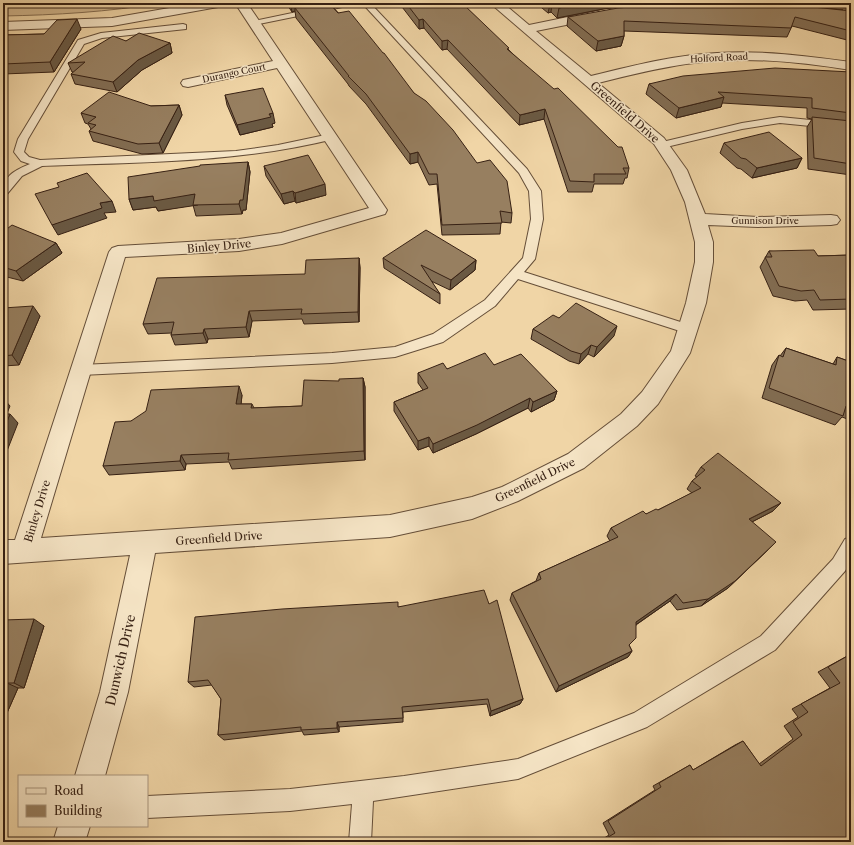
<svg xmlns="http://www.w3.org/2000/svg" width="854" height="845" viewBox="0 0 854 845" font-family="'Libre Caslon Text',serif">
  <style>
    .green { fill: #d1b68d; stroke: #846c50 }
    .lines { fill: none; stroke-linecap: round; stroke-linejoin: round }
    .service-casing { stroke: #654e38; stroke-width: 2 }
    .minor-casing { stroke: #654e38; stroke-width: 2 }
    .service { fill: #f5e4c5; fill-rule: evenodd }
    .minor { fill: #f5e4c5; fill-rule: evenodd }
    .wall { fill: #826d53; stroke: #372114 }
    .shaded-wall { fill: #6a5943; stroke: #372114 }
    .building { fill: #977f60; stroke: #372114 }
    .labels { text-anchor: middle; stroke-width: 3; stroke-linejoin: round; paint-order: stroke }
    .far-street-label { font-size: 9px; fill: #372114; stroke: #f5e4c5 }
    .street-label { font-size: 11px; fill: #372114; stroke: #f5e4c5 }
    .near-street-label { font-size: 13px; fill: #372114; stroke: #f5e4c5 }
  </style>
  <rect width="100%" height="100%" fill="#f0d5a6"/>
  <filter id="stains"><feTurbulence type="fractalNoise" baseFrequency=".005" numOctaves="4"/><feColorMatrix values="0 0 0 0 .2 0 0 0 0 .09 0 0 0 0 .02 0 0 0 .5 -.17"/></filter>
  <radialGradient id="worn" r=".72"><stop offset=".6" stop-color="#630" stop-opacity="0"/><stop offset="1" stop-color="#630" stop-opacity=".3"/></radialGradient>
  <path class="green" d="M3,3H161C108,12 56,15 3,16Z"/>
  <g class="lines">
    <g class="service-casing">
      <g id="service">
        <polygon points="340,3 356,3 352,5 254,25 250,23 254,21"/>
        <polygon points="362,3 370,3 527,169 541,191 543,219 535,259 524,272 693,326 695,329 693,332 688,334 683,332 518,279 495,306 443,342 395,357 332,363 81,375 76,374 74,370 76,366 81,365 332,353 395,347 433,334 485,300 523,258 531,219 529,191 519,173"/>
        <path d="M183,24L186,25V29L102,38L84,44L28,139L24,152L29,157L40,160L236,151L278,145L330,134L334,135L335,137L334,139C238,163 139,162 42,166L22,176L7,194L3,195C3,176 13,171 30,164L21,161L14,152L18,139L78,40L101,33Z"/>
        <polygon points="780,117 851,124 851,130 780,123 742,129 662,148 657,145 658,143 742,123"/>
        <polygon points="851,537 851,561 845,571 775,650 647,727 518,779 373,801 371,842 349,842 352,804 290,811 147,818 147,796 290,789 404,776 518,759 634,713 761,636 833,559 845,539"/>
      </g>
    </g>
    <g class="minor-casing">
      <g id="minor">
        <polygon points="198,3 224,3 218,7 112,26 3,30 3,22 112,18"/>
        <path d="M235,3H247L387,210L385,214L282,244L239,251L125,257L41,538L390,515L472,497L502,487L568,454L621,414L642,392L671,351L686,303L695,262V242L685,202L671,170L654,144L490,3H503L529,25L597,11L601,12L603,15L601,18L536,31L591,76C632,66 674,55 717,53C762,50 807,56 851,62V70C799,62 746,56 694,63C661,67 630,75 598,83L664,138L687,170L705,214L758,217L831,215L837,216L840,220L837,224L831,225L758,227L708,225L713,242V262L706,303L690,353L658,404L637,426L584,468L518,501L472,519L390,537L155,553L128,692L105,776H75L100,692L130,555L3,564V540H15L109,252L112,248L118,246L239,239L281,233L369,208L277,68L188,87L183,86L181,83L183,80L188,79L273,61Z"/>
        <polygon points="58,826 90,826 85,842 53,842"/>
      </g>
    </g>
    <use href="#service" class="service"/>
    <use href="#minor" class="minor"/>
  </g>
  <g class="wall">
    <polygon points="286,3 329,3 414,93 512,213 511,223 501,222 500,234 442,235 437,184 429,185 418,162 410,164 366,104 349,86 348,84 296,18 295,11 292,12"/>
    <polygon points="399,3 462,3 509,50 629,168 627,178 625,178 623,184 594,184 592,192 568,192 544,119 519,125 447,49 442,50 424,28 419,29"/>
    <polygon points="536,3 650,3 603,9 557,18 551,12 548,13"/>
    <polygon points="787,3 851,3 851,41 792,26 787,37 624,31 624,36 621,46 596,51 567,26 568,17 843,10"/>
    <polygon points="81,29 54,72 3,74 3,35 44,34"/>
    <polygon points="126,41 170,43 172,53 142,70 117,92 75,84 71,74 73,72 72,72 68,63"/>
    <polygon points="851,72 851,175 808,169 807,127 812,119 807,118 807,108 722,103 721,107 676,118 646,94 649,84"/>
    <polygon points="225,95 275,123 272,124 273,127 240,135 227,105"/>
    <polygon points="179,105 182,115 163,153 142,154 93,141 89,131 91,129 88,124 85,123 81,113 151,106"/>
    <polygon points="724,143 802,158 797,168 752,178 741,169 737,168 720,153"/>
    <polygon points="248,162 250,172 246,210 243,210 242,214 196,216 193,205 158,211 156,207 133,210 129,199"/>
    <polygon points="264,166 326,195 296,203 295,201 284,204 266,176"/>
    <polygon points="56,243 62,253 23,281 3,276 3,244"/>
    <polygon points="769,251 818,256 851,255 851,309 813,310 807,300 795,301 773,296 760,267"/>
    <polygon points="359,258 360,268 359,322 304,324 302,319 252,321 249,337 208,339 207,343 175,345 171,335 172,333 148,334 143,324"/>
    <polygon points="383,258 476,260 475,270 450,290 431,281 440,294 440,304 384,268"/>
    <polygon points="3,308 40,316 19,365 3,366"/>
    <polygon points="559,318 614,336 594,357 588,354 579,364 569,361 531,339 533,329"/>
    <polygon points="786,348 833,364 837,357 851,362 851,418 850,420 842,417 835,425 762,398 772,365 779,355 780,356"/>
    <polygon points="494,365 557,391 554,400 531,412 528,408 476,434 433,453 429,446 418,450 394,411 394,402 423,390 418,383 418,373 447,369"/>
    <polygon points="363,378 365,387 365,460 232,469 229,462 186,464 185,470 109,475 103,466 131,421 242,395 241,404 252,404 254,408 302,406 339,381"/>
    <polygon points="701,467 781,503 773,511 752,522 768,550 728,588 701,606 677,610 670,601 636,625 629,645 632,651 628,657 556,692 510,600 512,593 536,581 539,573 610,541 607,536 611,528 646,514 658,510 692,493 687,489 692,481 697,477 695,476"/>
    <polygon points="489,604 523,699 520,704 490,716 487,704 403,712 403,722 339,727 339,732 304,735 302,731 224,740 218,735 221,699 212,685 194,687 188,682 399,607"/>
    <polygon points="3,620 44,626 24,688 18,688 3,722"/>
    <polygon points="851,654 839,842 598,842 609,835 603,823 655,790 653,786 690,765 693,770 735,745 743,741 759,764 793,739 784,726 798,717 792,709 830,688 818,672"/>
  </g>
  <g class="shaded-wall">
    <polygon points="290,3 323,3 295,8 295,11 292,12"/>
    <polygon points="552,3 551,12 548,13 550,4"/>
    <polygon points="586,3 650,3 603,9 557,18 559,8"/>
    <polygon points="77,19 81,29 54,72 50,62"/>
    <polygon points="423,19 424,28 419,29 419,20"/>
    <polygon points="624,36 621,46 596,51 598,41"/>
    <polygon points="448,40 447,49 442,50 442,41"/>
    <polygon points="170,43 172,53 142,70 117,92 113,82 138,60"/>
    <polygon points="724,97 721,107 676,118 679,108"/>
    <polygon points="179,105 182,115 163,153 159,143"/>
    <polygon points="545,109 544,119 519,125 520,115"/>
    <polygon points="273,113 275,123 272,124 273,127 240,135 237,125"/>
    <polygon points="418,152 418,162 410,164 410,154"/>
    <polygon points="802,158 797,168 752,178 757,168"/>
    <polygon points="248,162 250,172 246,210 243,210 242,214 239,204"/>
    <polygon points="325,184 326,195 296,203 295,193"/>
    <polygon points="293,191 295,201 284,204 281,194"/>
    <polygon points="195,194 198,205 158,211 156,207 133,210 129,199 153,196"/>
    <polygon points="112,201 116,212 104,213 107,218 58,235 52,225 100,203"/>
    <polygon points="56,243 62,253 23,281 16,271"/>
    <polygon points="359,258 360,268 359,322 358,312"/>
    <polygon points="476,260 475,270 450,290 451,280"/>
    <polygon points="33,306 40,316 19,365 12,355"/>
    <polygon points="249,311 252,321 249,337 246,327"/>
    <polygon points="617,326 614,336 594,357 597,347"/>
    <polygon points="204,329 208,339 207,343 203,333"/>
    <polygon points="591,345 588,354 579,364 581,354"/>
    <polygon points="363,378 365,387 365,460 364,451"/>
    <polygon points="239,386 242,395 240,414 236,404"/>
    <polygon points="557,391 554,400 531,412 533,402"/>
    <polygon points="3,398 10,406 3,423"/>
    <polygon points="530,398 528,408 476,434 433,453 433,444"/>
    <polygon points="10,414 18,423 3,461 3,431"/>
    <polygon points="429,437 429,446 418,450 418,441"/>
    <polygon points="181,455 186,464 185,470 180,461"/>
    <polygon points="781,503 773,511 742,527 749,519"/>
    <polygon points="776,542 728,588 701,606 708,599"/>
    <polygon points="676,594 670,601 631,628 636,622"/>
    <polygon points="34,619 44,626 24,688 14,683"/>
    <polygon points="632,651 628,657 556,692 559,686"/>
    <polygon points="7,683 18,688 3,722 3,693"/>
    <polygon points="523,699 520,704 490,716 491,711"/>
    <polygon points="337,722 339,727 339,732 337,728"/>
  </g>
  <g class="building">
    <polygon points="323,3 329,3 338,13 349,11 383,53 384,53 414,93 426,101 453,130 477,163 490,160 507,181 512,213 500,211 502,223 442,225 437,174 429,174 418,152 410,154 366,94 348,76 349,76 295,8"/>
    <polygon points="406,3 462,3 509,48 507,49 554,89 558,88 618,147 622,147 629,168 623,168 626,174 594,174 594,182 570,181 545,109 520,115 448,40 442,41 423,19 419,20"/>
    <polygon points="549,3 586,3 559,8 552,3 550,4"/>
    <polygon points="682,3 775,3 851,11 851,31 795,17 791,28 624,21 624,36 598,41 568,17 618,8"/>
    <polygon points="77,19 50,62 3,64 3,35 44,34 57,20"/>
    <polygon points="139,33 170,43 138,60 113,82 71,74 85,62 68,63 113,36 126,41"/>
    <polygon points="775,68 851,72 851,113 812,108 812,98 718,92 724,97 679,108 649,84 683,76"/>
    <polygon points="263,88 273,113 269,114 271,117 237,125 225,95"/>
    <polygon points="109,92 151,106 179,105 159,143 138,144 89,131 96,125 88,123 96,117 81,113"/>
    <polygon points="812,117 851,121 851,164 814,158"/>
    <polygon points="769,132 802,158 757,168 746,159 741,158 724,143"/>
    <polygon points="308,155 325,184 295,193 293,191 281,194 264,166"/>
    <polygon points="248,162 243,200 240,200 239,204 193,205 195,194 154,201 153,196 129,199 128,177 200,166 200,165"/>
    <polygon points="87,173 112,201 100,203 102,208 52,225 35,194 59,187 57,183"/>
    <polygon points="12,225 56,243 16,271 3,267 3,250 7,246 3,244 3,232"/>
    <polygon points="426,230 476,260 451,280 421,265 440,294 383,258"/>
    <polygon points="814,250 818,256 851,255 851,299 820,300 814,290 801,291 779,286 765,257 772,257 769,251"/>
    <polygon points="359,258 358,312 301,314 302,309 249,311 246,327 204,329 203,333 171,335 174,322 143,324 157,278 305,274 306,260"/>
    <polygon points="576,303 617,326 597,347 591,345 581,354 571,351 533,329 553,315 559,318"/>
    <polygon points="33,306 12,355 3,356 3,308"/>
    <polygon points="786,348 836,365 837,357 851,362 851,408 846,406 843,416 769,388 779,355 783,357"/>
    <polygon points="485,353 494,365 521,354 557,391 533,402 530,398 477,425 433,444 429,437 418,441 394,402 428,388 418,373 443,363 447,369"/>
    <polygon points="363,378 364,451 228,460 229,453 181,455 180,461 103,466 115,422 131,421 146,411 151,390 239,386 236,404 252,404 251,408 302,406 304,380 339,381 339,379"/>
    <polygon points="3,414 10,414 3,431"/>
    <polygon points="718,453 781,503 749,519 776,542 735,581 708,599 683,603 676,594 636,622 636,638 629,645 632,651 559,686 512,593 541,579 539,573 618,537 611,528 643,511 646,514 656,509 658,510 701,488 692,481 705,470 701,467"/>
    <polygon points="484,590 489,604 497,600 523,699 491,711 488,699 402,707 403,718 337,722 337,728 301,730 301,727 218,735 221,699 208,680 188,682 195,617 282,609 398,602 398,607"/>
    <polygon points="34,619 14,683 7,683 3,693 3,620"/>
    <polygon points="851,654 851,834 839,842 600,842 615,833 608,821 661,787 659,783 690,765 693,770 743,741 761,766 802,735 793,722 808,712 801,704 840,683 828,667"/>
    <polygon points="165,838 193,842 164,842"/>
  </g>
  <g class="labels">
    <g class="far-street-label">
      <text transform="translate(719 58) rotate(-3)" y="3">Holford Road</text>
      <text transform="translate(234 73) rotate(-12)" y="3">Durango Court</text>
      <text x="765" y="224">Gunnison Drive</text>
    </g>
    <g class="street-label">
      <text transform="translate(625 112) rotate(41)" y="4">Greenfield Drive</text>
      <text transform="translate(219 246) rotate(-5)" y="4">Binley Drive</text>
      <text transform="translate(535 480) rotate(-26)" y="4">Greenfield Drive</text>
      <text transform="translate(37 511) rotate(-73)" y="4">Binley Drive</text>
      <text transform="translate(219 538) rotate(-4)" y="4">Greenfield Drive</text>
    </g>
    <g class="near-street-label">
      <text transform="translate(120 660) rotate(-77)" y="5">Dunwich Drive</text>
    </g>
  </g>
  <rect width="854" height="845" fill="none" stroke="#f0d5a6" stroke-width="16"/>
  <rect x="4" y="4" width="846" height="837" fill="none" stroke="#372114" stroke-width="2"/>
  <rect x="8" y="8" width="838" height="829" fill="none" stroke="#372114"/>
  <rect x="18" y="775" width="130" height="52" fill="#f5e4c5" stroke="#a9967e"/>
  <rect x="26" y="788" width="20" height="6" fill="#f5e4c5" stroke="#a9967e"/>
  <text x="54" y="795" font-size="12" fill="#372114">Road</text>
  <rect x="26" y="805" width="20" height="12" fill="#977f60" stroke="#a9967e"/>
  <text x="54" y="815" font-size="12" fill="#372114">Building</text>
  <rect width="100%" height="100%" filter="url(#stains)"/>
  <rect width="100%" height="100%" fill="url(#worn)"/>
</svg>
